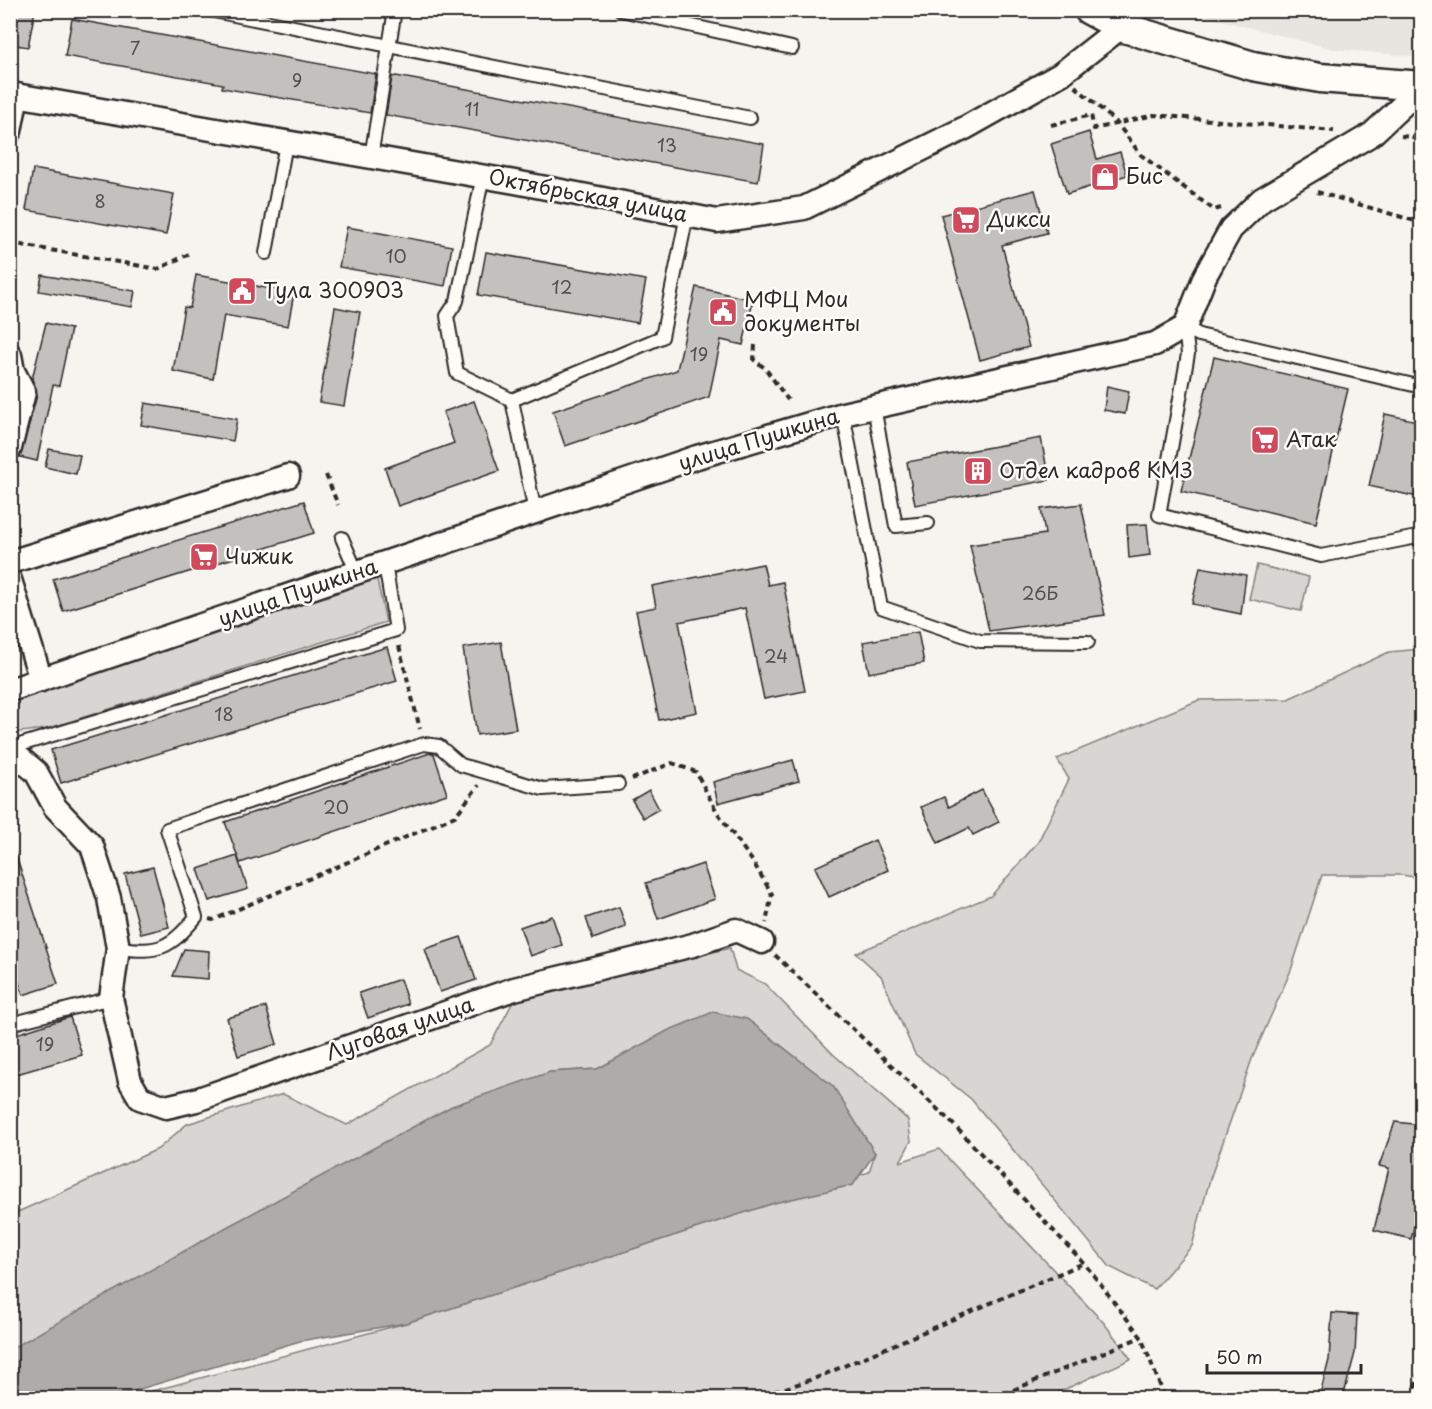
<svg xmlns="http://www.w3.org/2000/svg" width="1432" height="1409" viewBox="0 0 1432 1409" font-family="'Playpen Sans',sans-serif">
  <style>
    .built { fill: #e6e5e0 }
    .green { fill: #d7d6d2; stroke: #81807e; stroke-width: 1.5 }
    .water { fill: #adaca9; stroke: #797877; stroke-width: 1.5 }
    .building { fill: #c2c1be; stroke: #2b2b2b; stroke-width: 1.5 }
    .lines { fill: none; stroke-linecap: round; stroke-linejoin: round }
    .service-casing { stroke: #2b2b2b; stroke-width: 16 }
    .minor-casing { stroke: #2b2b2b; stroke-width: 27 }
    .tertiary-casing { stroke: #2b2b2b; stroke-width: 33 }
    .path { stroke: #2b2b2b; stroke-width: 4; stroke-dasharray: 6 4.5; stroke-linecap: butt }
    .service { stroke: #fdfcf7; stroke-width: 12 }
    .minor { stroke: #fdfcf7; stroke-width: 22 }
    .tertiary { stroke: #fdfcf7; stroke-width: 28 }
    .labels { text-anchor: middle; stroke-width: 5; stroke-linejoin: round; paint-order: stroke }
    .number-label { font-size: 18px; fill: #515050 }
    .poi-label { font-size: 21px; fill: #2b2b2b; stroke: #fdfcf7; text-anchor: start }
    .street-label { font-size: 21px; fill: #2b2b2b; stroke: #fdfcf7 }
  </style>
  <rect width="100%" height="100%" fill="#f5f4ef"/>
  <filter id="ink" filterUnits="userSpaceOnUse"><feTurbulence type="fractalNoise" baseFrequency=".0167" numOctaves="2"/><feDisplacementMap in="SourceGraphic" scale="12" xChannelSelector="R" yChannelSelector="G"/><feConvolveMatrix kernelMatrix="1 2 1 2 8 2 1 2 1" color-interpolation-filters="sRGB"/></filter>
  <g filter="url(#ink)">
    <polygon class="built" points="1186,11 1421,11 1421,57 1333,49"/>
    <g class="green">
      <polygon points="1257,565 1309,577 1301,611 1249,599"/>
      <polygon points="376,575 386,622 46,729 13,733 18,696"/>
      <polygon points="1421,649 1421,878 1401,875 1322,875 1291,970 1252,1059 1210,1179 1192,1246 1154,1289 1110,1267 971,1099 915,1054 881,976 856,953 991,896 1038,842 1069,779 1057,759 1199,700 1288,699 1389,652"/>
      <polygon points="730,948 736,970 765,984 833,1054 908,1120 911,1141 900,1162 939,1149 1104,1323 1131,1359 1046,1398 126,1398 406,1323 869,1172 875,1153 597,1069 550,1072 11,1354 11,1215 158,1149 187,1124 283,1094 347,1125 490,1045 514,1000"/>
    </g>
    <polygon class="water" points="713,1012 747,1019 833,1086 875,1153 853,1185 774,1203 406,1323 300,1341 110,1398 11,1398 11,1349 225,1228 452,1106 550,1072 597,1069 667,1031"/>
    <g class="building">
      <polygon points="10,10 35,10 28,47 10,44"/>
      <polygon points="72,19 376,74 370,113 222,88 223,84 65,56"/>
      <polygon points="396,76 764,144 758,182 386,115 392,77"/>
      <polygon points="1089,132 1097,159 1120,152 1127,175 1067,194 1051,144"/>
      <polygon points="33,169 174,194 166,235 26,210"/>
      <polygon points="1035,190 1047,233 1002,245 1029,347 980,360 941,215"/>
      <polygon points="347,227 452,246 445,286 339,267"/>
      <polygon points="486,252 646,280 638,323 478,295"/>
      <polygon points="42,275 135,291 132,307 39,291"/>
      <polygon points="196,275 294,293 288,326 224,315 213,379 173,371 184,307 190,308"/>
      <polygon points="696,287 753,300 743,345 721,340 709,397 565,446 553,411 677,370"/>
      <polygon points="335,307 360,312 344,406 319,402"/>
      <polygon points="46,323 71,329 59,386 53,385 37,461 20,457 37,395 32,379"/>
      <polygon points="1214,357 1348,389 1316,523 1181,491"/>
      <polygon points="1107,386 1129,391 1125,414 1104,410"/>
      <polygon points="474,401 499,471 398,506 385,468 454,443 443,412"/>
      <polygon points="145,403 237,419 233,441 141,425"/>
      <polygon points="1385,414 1422,422 1422,498 1369,486"/>
      <polygon points="1041,438 1049,480 915,505 907,462"/>
      <polygon points="49,449 80,455 76,474 45,467"/>
      <polygon points="304,501 314,533 63,611 53,579"/>
      <polygon points="1081,504 1105,615 989,631 970,545 1045,534 1041,509"/>
      <polygon points="1147,524 1150,555 1129,558 1127,525"/>
      <polygon points="763,564 768,585 783,582 805,691 764,699 745,608 679,622 697,712 659,720 636,611 656,607 652,586"/>
      <polygon points="1200,567 1246,575 1241,614 1192,604"/>
      <polygon points="918,632 924,663 869,673 863,642"/>
      <polygon points="501,642 516,729 477,735 463,648"/>
      <polygon points="387,647 397,681 61,783 51,750"/>
      <polygon points="430,753 434,754 447,794 240,863 225,822"/>
      <polygon points="793,760 799,781 718,803 713,782"/>
      <polygon points="649,790 659,809 643,818 632,800"/>
      <polygon points="982,790 999,822 973,835 969,828 938,843 921,807 944,797 949,807"/>
      <polygon points="875,840 888,870 829,897 815,867"/>
      <polygon points="10,850 14,850 58,984 23,995 10,956"/>
      <polygon points="237,856 248,889 209,901 198,869"/>
      <polygon points="703,864 715,899 658,919 646,883"/>
      <polygon points="153,867 169,927 141,934 125,874"/>
      <polygon points="619,907 626,927 593,939 586,918"/>
      <polygon points="552,916 562,945 530,956 520,927"/>
      <polygon points="461,937 476,980 440,992 425,949"/>
      <polygon points="184,949 209,951 208,979 173,976"/>
      <polygon points="400,979 408,1004 368,1018 359,993"/>
      <polygon points="266,1007 277,1044 238,1056 227,1018"/>
      <polygon points="70,1017 82,1055 10,1076 10,1036"/>
      <polygon points="1395,1122 1422,1125 1422,1197 1411,1239 1374,1230 1389,1168 1379,1166"/>
      <polygon points="1332,1313 1357,1315 1355,1353 1343,1398 1319,1398 1329,1360"/>
    </g>
    <g class="lines">
      <g class="service-casing">
        <g id="service">
          <polyline points="209,10 750,118"/>
          <polyline points="621,10 792,48"/>
          <polyline points="371,157 395,10"/>
          <polyline points="483,176 457,301 447,316 457,373 512,400"/>
          <polyline points="266,253 286,143"/>
          <polyline points="1422,387 1199,335 1185,327 1188,354 1159,515 1321,556 1422,536"/>
          <polyline points="874,407 896,526 928,523"/>
          <polyline points="843,414 881,607 980,641 1088,642"/>
          <polyline points="535,512 512,400 662,337 687,215"/>
          <polyline points="342,538 357,573"/>
          <polyline points="10,748 396,630 385,564"/>
          <path d="M118,948C160,953 169,949 196,917L167,829L424,744L439,746L461,765L543,789L618,784"/>
          <polyline points="10,1024 111,998"/>
        </g>
      </g>
      <g class="minor-casing">
        <g id="minor">
          <polyline points="10,94 515,182 717,221 804,208 965,128 1061,74 1121,27"/>
          <polyline points="10,131 17,95"/>
          <polyline points="10,355 13,371 24,392 10,448"/>
          <polyline points="10,562 288,476"/>
          <polyline points="10,580 41,680"/>
          <polyline points="10,690 697,457 843,414 1155,344 1185,327 1205,276 1231,229 1262,199 1372,134 1422,87"/>
          <polyline points="10,750 36,772 55,807 92,846 109,898 118,948 111,998 130,1081 140,1098 166,1107 196,1100 514,989 693,945 736,930 762,942"/>
        </g>
      </g>
      <g class="tertiary-casing">
        <polyline id="tertiary" points="1089,10 1121,27 1253,66 1320,78 1422,86"/>
      </g>
      <g class="path">
        <polyline points="1075,86 1116,122 1141,155 1214,210 1221,208"/>
        <polyline points="1051,125 1091,115 1094,129 1154,115 1334,131"/>
        <polyline points="1401,136 1422,138"/>
        <polyline points="1317,192 1422,223"/>
        <polyline points="10,243 158,269 189,254"/>
        <polyline points="755,345 754,360 765,368 788,400"/>
        <polyline points="326,475 338,505"/>
        <polyline points="399,646 420,729"/>
        <polyline points="632,779 672,763 696,772 717,812 753,862 772,894 766,923"/>
        <polyline points="209,919 213,920 455,816 479,785"/>
        <polyline points="775,955 951,1122 1084,1263 1141,1337 1165,1398"/>
        <polyline points="755,1398 816,1378 1084,1263"/>
        <polyline points="994,1398 1141,1337"/>
        <polyline points="1413,1398 1422,1360"/>
      </g>
      <use href="#service" class="service"/>
      <use href="#minor" class="minor"/>
      <use href="#tertiary" class="tertiary"/>
    </g>
  </g>
  <defs>
    <g id="shop-square" transform="scale(1.5)"><rect x="-9" y="-9" width="18" height="18" rx="4" fill="#d1495b" stroke="#fdfcf7"/><path d="M-5-2.5h2.3a2.7 3.5 0 0 1 5.4 0H5L5.5 6h-11ZM-1.5-2.5h3a1.5 2.3 0 0 0-3 0Z" fill="#fff"/></g>
    <g id="supermarket-square" transform="scale(1.5)"><rect x="-9" y="-9" width="18" height="18" rx="4" fill="#d1495b" stroke="#fdfcf7"/><path d="M-6-5.5h2.5l.6 2H6L4.5 2H-2.5L-4.4-4H-6ZM-1.5 3.2a1.3 1.3 0 1 0 .1 0ZM3 3.2a1.3 1.3 0 1 0 .1 0Z" fill="#fff"/></g>
    <g id="civic-square" transform="scale(1.5)"><rect x="-9" y="-9" width="18" height="18" rx="4" fill="#d1495b" stroke="#fdfcf7"/><path d="M-.6-6.5H3V-4.5H.6V-3L4-1V1h2V6H-6V1h2V-1L-.6-3ZM-1.2 2.5V6h2.4V2.5Z" fill="#fff"/></g>
    <g id="building-square" transform="scale(1.5)"><rect x="-9" y="-9" width="18" height="18" rx="4" fill="#d1495b" stroke="#fdfcf7"/><path d="M-4-6H4V6H1V3H-1V6H-4ZM-2.5-4.3h1.7v1.8h-1.7ZM.8-4.3h1.7v1.8H.8ZM-2.5-1h1.7V.8h-1.7ZM.8-1h1.7V.8H.8Z" fill="#fff"/></g>
  </defs>
  <g fill-rule="evenodd">
    <use href="#shop-square" x="1105" y="177"/>
    <use href="#supermarket-square" x="966" y="220"/>
    <use href="#civic-square" x="242" y="291"/>
    <use href="#civic-square" x="723" y="312"/>
    <use href="#supermarket-square" x="1265" y="440"/>
    <use href="#building-square" x="978" y="471"/>
    <use href="#supermarket-square" x="204" y="557"/>
  </g>
  <g class="labels">
    <g class="number-label">
      <text x="135" y="55">7</text>
      <text x="297" y="87">9</text>
      <text x="472" y="116">11</text>
      <text x="667" y="152">13</text>
      <text x="100" y="208">8</text>
      <text x="396" y="263">10</text>
      <text x="562" y="294">12</text>
      <text x="699" y="361">19</text>
      <text x="1040" y="600">26Б</text>
      <text x="776" y="663">24</text>
      <text x="224" y="721">18</text>
      <text x="336" y="814">20</text>
      <text x="45" y="1051">19</text>
    </g>
    <g class="poi-label">
      <text x="1126" y="184">Бис</text>
      <text x="987" y="227">Дикси</text>
      <text x="263" y="298">Тула 300903</text>
      <text x="744" y="307">МФЦ Мои<tspan x="744" dy="24">документы</tspan></text>
      <text x="1286" y="447">Атак</text>
      <text x="999" y="478">Отдел кадров КМЗ</text>
      <text x="225" y="564">Чижик</text>
    </g>
    <g class="street-label">
      <text transform="translate(588 196) rotate(11)" y="7">Октябрьская улица</text>
      <text transform="translate(759 440) rotate(-17)" y="7">улица Пушкина</text>
      <text transform="translate(298 593) rotate(-19)" y="7">улица Пушкина</text>
      <text transform="translate(400 1029) rotate(-19)" y="7">Луговая улица</text>
    </g>
  </g>
  <rect width="1432" height="1409" fill="none" stroke="#fdfcf7" stroke-width="36"/>
  <rect x="18" y="18" width="1396" height="1373" fill="none" stroke="#2b2b2b" stroke-width="2" filter="url(#ink)"/>
  <path d="M1207 1364v9h154v-9" fill="none" stroke="#2b2b2b" stroke-width="3"/>
  <text x="1216" y="1364" font-size="18" fill="#2b2b2b" stroke="#fdfcf7" stroke-width="4.5" paint-order="stroke">50 m</text>
</svg>
